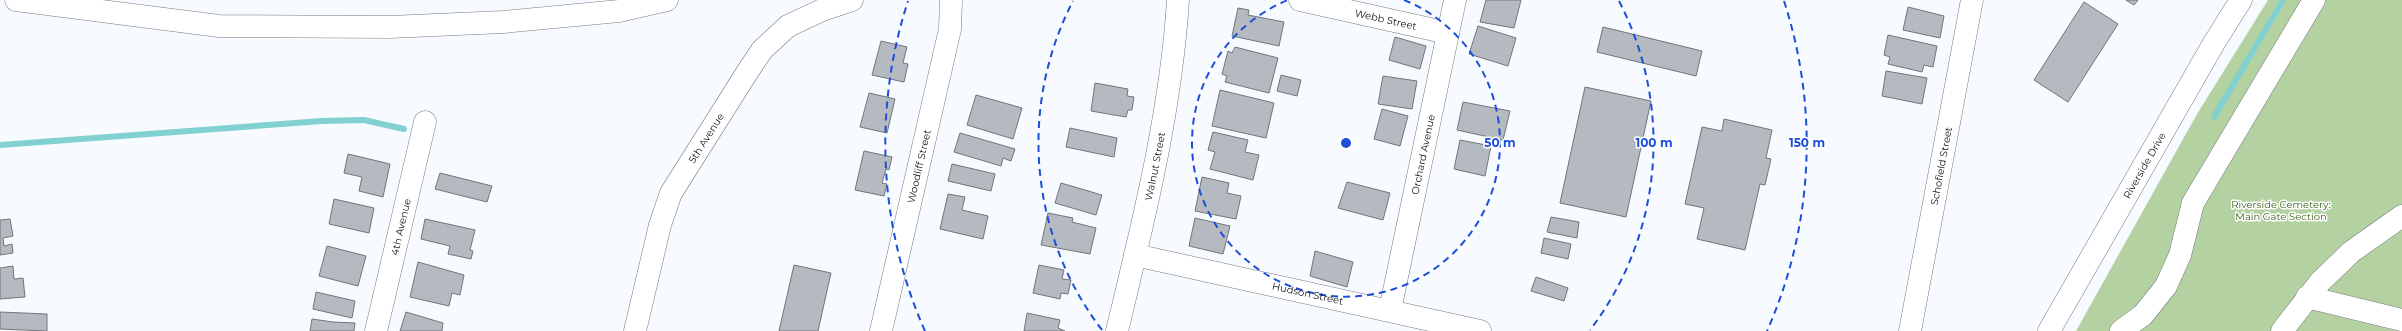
<svg xmlns="http://www.w3.org/2000/svg" width="2402" height="331" viewBox="0 0 2402 331" font-family="Montserrat,sans-serif">
  <style>
    .green { fill: #b4d2a1 }
    .lines { fill: none; stroke-linecap: round; stroke-linejoin: round }
    .stream { stroke: #81d1d1; stroke-width: 6 }
    .building { fill: #b5bac1; stroke: #71767d }
    .street-casing { stroke: #757a81; stroke-width: 23 }
    .primary-casing { stroke: #757a81; stroke-width: 23 }
    .highway-casing { stroke: #757a81; stroke-width: 23 }
    .street { stroke: #fff; stroke-width: 22 }
    .primary { stroke: #fff; stroke-width: 22 }
    .highway { stroke: #fff; stroke-width: 22 }
    .ring { fill: none; stroke: #1d4ed8; stroke-width: 2; stroke-dasharray: 7 5 }
    .labels { text-anchor: middle; stroke-width: 3; stroke-linejoin: round; paint-order: stroke }
    .street-label { font-size: 10px; fill: #111316; stroke: #fff }
    .park-label { font-size: 10px; fill: #385e17; stroke: #fff }
    .centre { fill: #1d4ed8; stroke: #fff; stroke-width: 2 }
    .ring-label { font-size: 12px; text-anchor: middle; font-weight: bold; fill: #1d4ed8; stroke: #fff; stroke-width: 3; stroke-linejoin: round; paint-order: stroke }
  </style>
  <rect width="100%" height="100%" fill="#f7fafe"/>
  <polygon class="green" points="2268,0 2402,0 2402,331 2076,331 2197,114"/>
  <g class="lines">
    <g class="stream">
      <polyline points="2214,117 2283,0"/>
      <polyline points="0,145 322,121 364,120 404,129"/>
    </g>
  </g>
  <g class="building">
    <polygon points="1486,0 1521,0 1514,28 1480,22"/>
    <polygon points="2126,0 2138,0 2134,5"/>
    <polygon points="2084,2 2118,24 2068,102 2034,80"/>
    <polygon points="1908,7 1944,16 1940,38 1903,30"/>
    <polygon points="1238,8 1249,10 1248,15 1284,22 1279,46 1232,36"/>
    <polygon points="1478,26 1516,38 1508,66 1469,54"/>
    <polygon points="1603,27 1702,51 1696,76 1597,52"/>
    <polygon points="1888,35 1937,46 1933,67 1924,65 1922,72 1888,64 1890,57 1884,55"/>
    <polygon points="1395,37 1426,46 1420,69 1389,60"/>
    <polygon points="881,41 907,47 903,63 908,64 904,82 872,75"/>
    <polygon points="1235,47 1278,58 1269,93 1225,82 1227,76 1222,74 1228,51 1232,53"/>
    <polygon points="1886,71 1927,78 1922,104 1882,96"/>
    <polygon points="1281,75 1301,80 1297,96 1277,91"/>
    <polygon points="1383,76 1417,81 1412,109 1378,104"/>
    <polygon points="1095,83 1128,89 1127,96 1134,97 1132,110 1128,110 1126,117 1091,111"/>
    <polygon points="1585,87 1651,101 1626,217 1560,203"/>
    <polygon points="1220,90 1274,103 1266,138 1212,126"/>
    <polygon points="869,93 895,99 887,133 860,127"/>
    <polygon points="976,95 1022,108 1013,139 967,125"/>
    <polygon points="1463,102 1510,111 1503,140 1457,130"/>
    <polygon points="1382,109 1408,116 1400,146 1374,139"/>
    <polygon points="1724,119 1772,130 1766,158 1771,159 1765,185 1760,184 1745,250 1697,239 1704,208 1685,204 1702,127 1722,131"/>
    <polygon points="1070,128 1117,138 1114,157 1066,147"/>
    <polygon points="1213,132 1248,140 1245,152 1259,155 1253,180 1210,169 1215,152 1208,150"/>
    <polygon points="960,133 1015,149 1011,161 1003,158 1001,166 954,152"/>
    <polygon points="1460,140 1491,146 1485,176 1454,169"/>
    <polygon points="864,151 892,157 889,170 886,169 882,183 887,184 884,196 855,190"/>
    <polygon points="348,154 390,164 383,197 359,191 362,177 344,173"/>
    <polygon points="952,164 995,174 991,191 948,181"/>
    <polygon points="440,173 492,186 487,202 435,189"/>
    <polygon points="1202,177 1229,183 1227,193 1241,196 1236,219 1195,211"/>
    <polygon points="1347,182 1390,193 1383,220 1338,208"/>
    <polygon points="1061,183 1102,195 1096,215 1055,203"/>
    <polygon points="948,194 965,197 962,210 988,216 983,239 940,229"/>
    <polygon points="334,199 374,208 369,233 329,224"/>
    <polygon points="1048,213 1073,218 1072,222 1096,228 1090,254 1041,245"/>
    <polygon points="1551,217 1579,222 1577,238 1547,232"/>
    <polygon points="1195,218 1230,226 1223,254 1189,246"/>
    <polygon points="10,219 13,236 3,238 4,246 12,244 13,253 0,255 0,220"/>
    <polygon points="425,219 475,230 470,250 473,251 471,259 448,254 450,246 421,239"/>
    <polygon points="1544,238 1571,244 1568,259 1541,253"/>
    <polygon points="327,246 366,256 358,286 319,276"/>
    <polygon points="1315,251 1353,262 1347,287 1310,276"/>
    <polygon points="418,262 464,275 460,295 452,293 449,306 410,297"/>
    <polygon points="794,265 831,273 818,331 779,331"/>
    <polygon points="1039,265 1064,270 1062,279 1071,280 1068,294 1061,293 1060,299 1033,293"/>
    <polygon points="13,266 14,279 23,278 25,297 0,299 0,268"/>
    <polygon points="1536,277 1568,288 1564,301 1531,291"/>
    <polygon points="316,292 355,301 352,318 313,309"/>
    <polygon points="0,312 47,314 47,331 0,329"/>
    <polygon points="406,312 443,323 442,331 400,331"/>
    <polygon points="1027,313 1060,320 1058,328 1065,331 1024,331"/>
    <polygon points="312,319 333,322 355,323 354,331 310,331"/>
  </g>
  <g class="lines">
    <g class="street-casing">
      <g id="street">
        <path id="s1" d="M1300,0L1448,33"/>
        <path id="s2" d="M1135,255L1480,331"/>
        <polyline points="2307,297 2402,320"/>
        <path id="s3" d="M1390,310L1455,0"/>
        <path id="s4" d="M376,331L425,122"/>
        <path id="s5" d="M635,331L660,225L671,193L748,71L762,50L788,26L822,10L852,0"/>
        <path id="s6" d="M881,331L950,29L951,0"/>
        <path id="s7" d="M1117,331C1143,223 1171,112 1178,0"/>
        <path id="s8" d="M1910,331L1972,0"/>
        <polyline points="2121,331 2143,315 2166,286 2180,255 2193,203 2314,0"/>
        <polyline points="2282,331 2320,282 2351,252 2402,216"/>
      </g>
    </g>
    <g class="primary-casing">
      <g id="primary">
        <path id="s9" d="M2049,331L2214,43L2241,0"/>
      </g>
    </g>
    <g class="highway-casing">
      <polyline id="highway" points="16,0 219,26 390,27 503,22 619,11 667,0"/>
    </g>
    <use href="#street" class="street"/>
    <use href="#primary" class="primary"/>
    <use href="#highway" class="highway"/>
  </g>
  <g class="ring">
    <path d="M1404 0A154 154 0 1 1 1288 0"/>
    <path d="M1102 330A308 308 0 0 1 1073 1M1619 1A308 308 0 0 1 1590 330"/>
    <path d="M925 331A461 461 0 0 1 908 1M1784 1A461 461 0 0 1 1767 331"/>
  </g>
  <g class="labels">
    <g class="street-label">
      <text dy="4" stroke="none"><textPath href="#s1" startOffset="88">Webb Street</textPath></text>
      <text dy="4" stroke="none"><textPath href="#s5" startOffset="208">5th Avenue</textPath></text>
      <text dy="4" stroke="none"><textPath href="#s3" startOffset="159">Orchard Avenue</textPath></text>
      <text dy="4" stroke="none"><textPath href="#s8" startOffset="168">Schofield Street</textPath></text>
      <text dy="4" stroke="none"><textPath href="#s9" startOffset="191">Riverside Drive</textPath></text>
      <text dy="4" stroke="none"><textPath href="#s6" startOffset="169">Woodliff Street</textPath></text>
      <text dy="4" stroke="none"><textPath href="#s7" startOffset="169">Walnut Street</textPath></text>
      <text dy="4" stroke="none"><textPath href="#s4" startOffset="107">4th Avenue</textPath></text>
      <text dy="4" stroke="none"><textPath href="#s2" startOffset="177">Hudson Street</textPath></text>
    </g>
    <g class="park-label">
      <text x="2281" y="208">Riverside Cemetery:<tspan x="2281" dy="12">Main Gate Section</tspan></text>
    </g>
  </g>
  <circle cx="1346" cy="143" r="6" class="centre"/>
  <g class="ring-label">
    <text x="1500" y="147">50 m</text>
    <text x="1654" y="147">100 m</text>
    <text x="1807" y="147">150 m</text>
  </g>
</svg>
